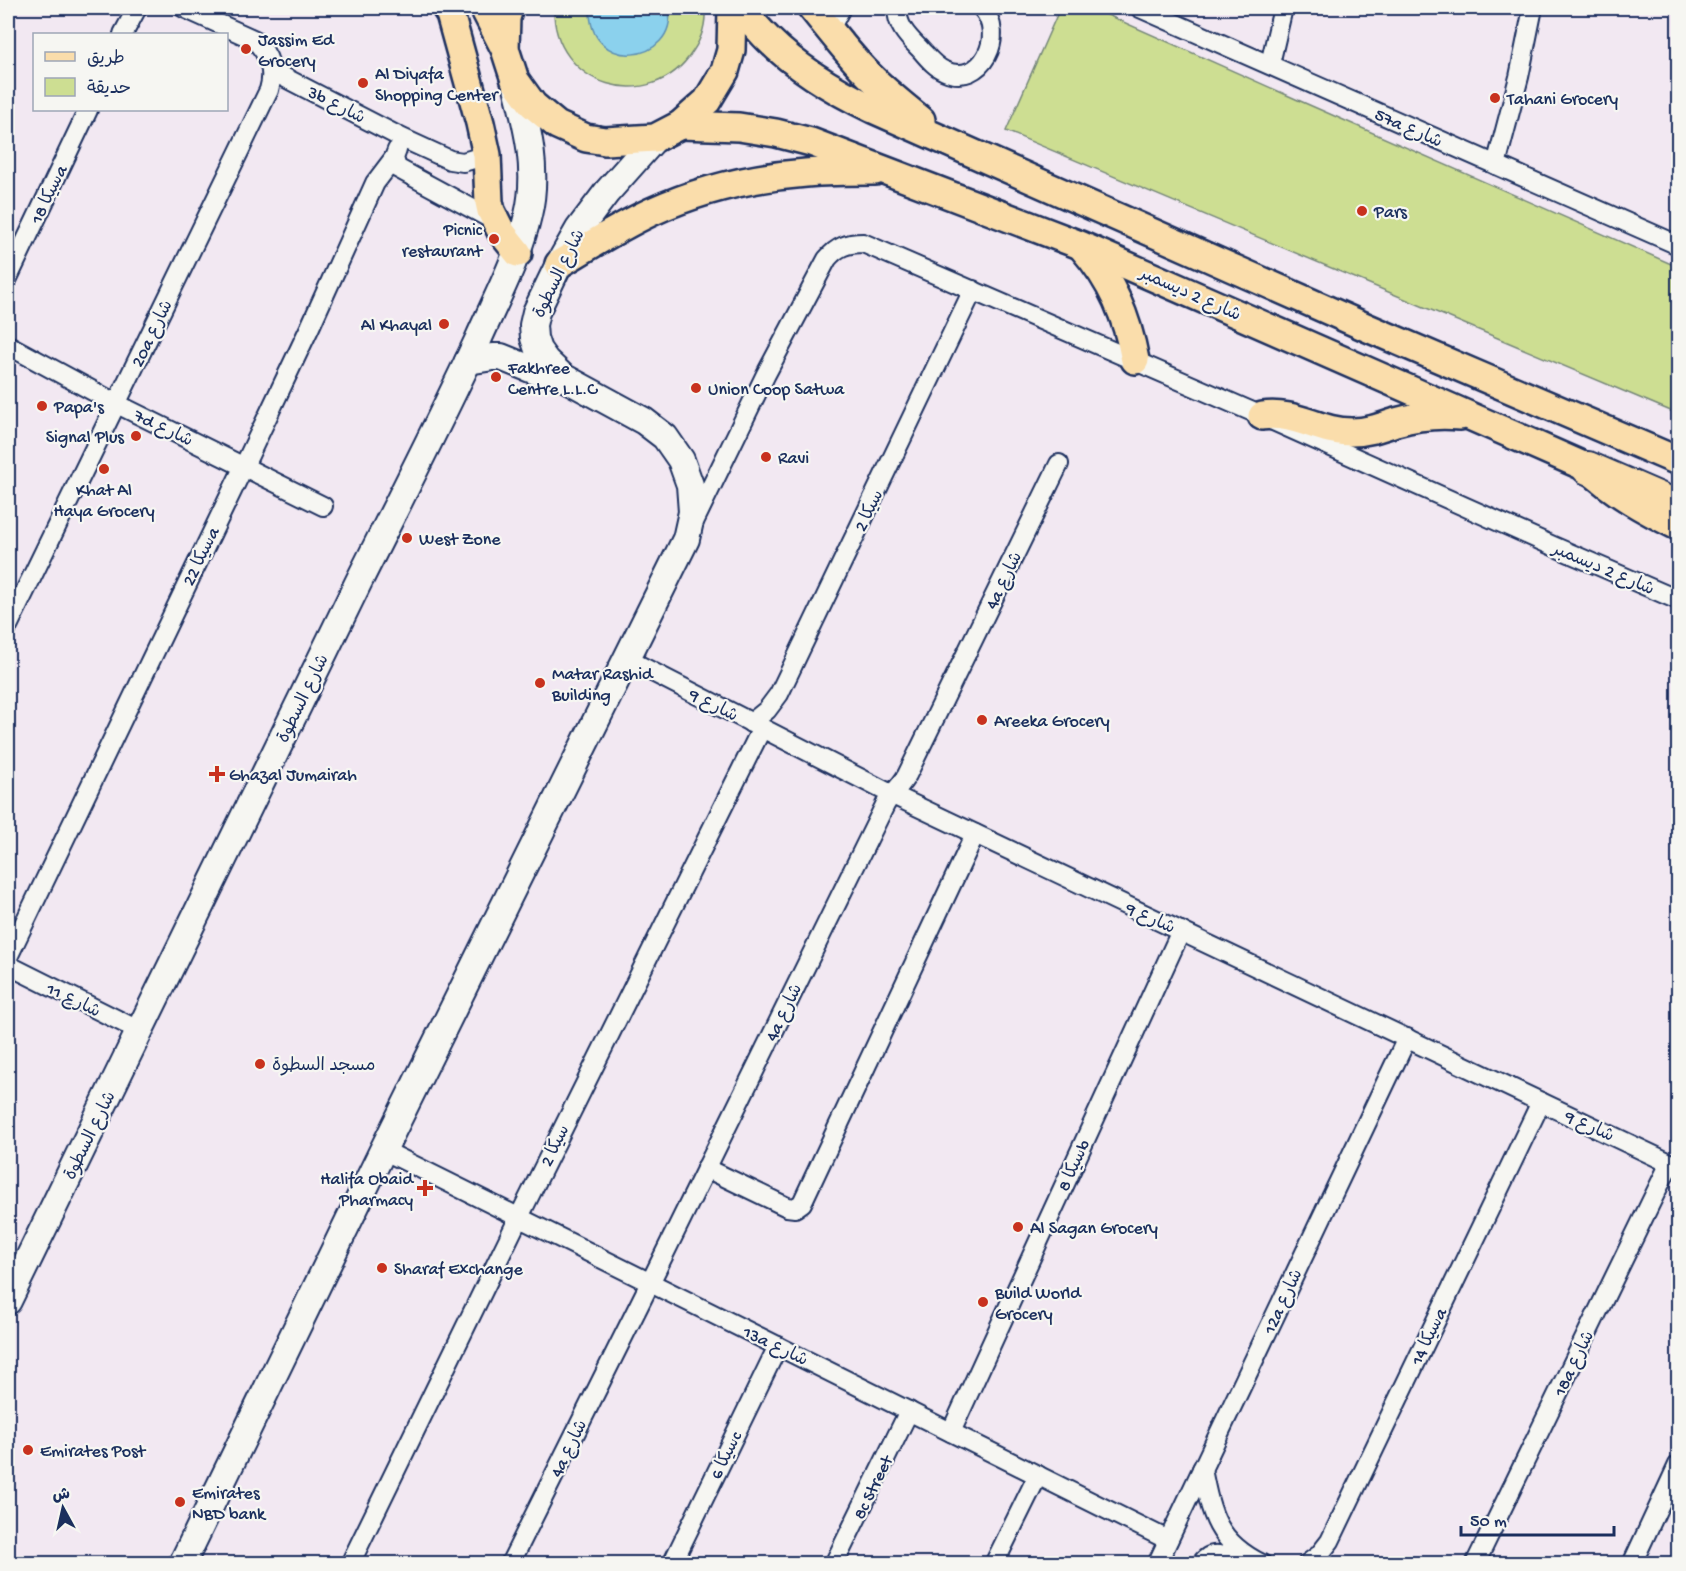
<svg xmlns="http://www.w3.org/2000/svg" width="1686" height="1571" viewBox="0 0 1686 1571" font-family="'Gochi Hand','Playpen Sans Arabic',sans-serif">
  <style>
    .green { fill: #cdde92; stroke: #748678; stroke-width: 1.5 }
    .water { fill: #8bd1ed; stroke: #5e90b4; stroke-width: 1.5 }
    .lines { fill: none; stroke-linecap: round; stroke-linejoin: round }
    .street-casing { stroke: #1b2f5e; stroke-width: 22 }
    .secondary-casing { stroke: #1b2f5e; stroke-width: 30 }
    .primary-casing { stroke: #1b2f5e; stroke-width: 32 }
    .highway-casing { stroke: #1b2f5e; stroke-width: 36 }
    .street { stroke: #f6f6f2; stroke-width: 18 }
    .secondary { stroke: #f6f6f2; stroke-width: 26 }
    .primary { stroke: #faddab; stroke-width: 27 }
    .highway { stroke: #faddab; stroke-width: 32 }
    .poi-dot { fill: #c8321e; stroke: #f6f6f2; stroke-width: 2 }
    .labels { text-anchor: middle; stroke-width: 4.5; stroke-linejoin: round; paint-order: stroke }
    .poi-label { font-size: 18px; fill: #1b2f5e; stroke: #f6f6f2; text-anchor: start }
    .street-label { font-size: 18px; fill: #1b2f5e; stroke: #f6f6f2 }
  </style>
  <rect width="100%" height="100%" fill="#f2e8f2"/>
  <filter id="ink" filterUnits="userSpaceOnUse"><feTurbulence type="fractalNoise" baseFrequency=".0167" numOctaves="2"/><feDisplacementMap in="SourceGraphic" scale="12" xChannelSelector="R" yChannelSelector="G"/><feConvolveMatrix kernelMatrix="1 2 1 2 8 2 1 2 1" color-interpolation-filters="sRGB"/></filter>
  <g filter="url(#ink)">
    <g class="green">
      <path d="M554,8H705C706,23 702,38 693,51C651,117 552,86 554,8Z"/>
      <polygon points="1060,8 1092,8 1298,100 1678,267 1678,414 1006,131"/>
    </g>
    <path class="water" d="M590,8H669C678,64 588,75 590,8Z"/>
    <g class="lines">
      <g class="street-casing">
        <g id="street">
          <path d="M897,8C897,25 906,35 918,47C926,55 934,67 945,71C981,87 1007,36 982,8"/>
          <polyline points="1140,8 1678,245"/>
          <polyline points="830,29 841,8"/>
          <polyline points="123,34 137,8"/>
          <polyline points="1270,64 1283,8"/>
          <polyline points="272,71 402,138 450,160 463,162 487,155"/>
          <polyline points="397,150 394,158 397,168 495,221"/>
          <polyline points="1496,165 1519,77 1533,8"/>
          <polyline points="8,278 88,110"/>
          <polyline points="8,345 117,404 323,506"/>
          <path d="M693,524L766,374L827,259C837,247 847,243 863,243L1262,416L1553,546L1678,600"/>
          <path d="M8,626L269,90C275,70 269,55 255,40L184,8"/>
          <polyline points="627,659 891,794 1678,1167"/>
          <polyline points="751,723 767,710 779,694 973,290"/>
          <polyline points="8,957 244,466 310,327 375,183 394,158"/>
          <polyline points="8,965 140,1031"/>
          <polyline points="383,1150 1168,1540"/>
          <polyline points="706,1168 787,1207 795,1208 802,1203 975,834"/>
          <polyline points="951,1432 1181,931"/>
          <path d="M1202,1469C1211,1515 1217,1542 1262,1564"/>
          <polyline points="350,1564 519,1217 762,728"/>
          <path d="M510,1564L650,1283L885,805C891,794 901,786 907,775L1059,464"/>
          <polyline points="672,1564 778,1346"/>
          <polyline points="834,1564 909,1411"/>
          <polyline points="994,1564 1038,1475"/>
          <polyline points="1157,1564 1407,1038"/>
          <path d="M1201,1564C1212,1548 1225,1556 1239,1564"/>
          <polyline points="1307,1564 1319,1555 1330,1541 1541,1102"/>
          <polyline points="1475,1564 1670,1163"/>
          <polyline points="1632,1564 1678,1465"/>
        </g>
      </g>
      <g class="secondary-casing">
        <g id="secondary">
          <polyline points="468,361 493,357 501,357 538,372 562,377"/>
          <path d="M8,1301C125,1061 241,821 359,581C399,501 440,421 478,340C496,299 518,259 528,215C539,171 527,126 516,83"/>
          <polyline points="182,1564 383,1150 686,539 692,512 690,485 681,460 665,437 644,421 563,377 546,361 538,350 534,338 533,325 536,312 559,264 579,229 607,192 655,138"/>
        </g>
      </g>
      <g class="primary-casing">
        <g id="primary">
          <polyline points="446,8 450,14 480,123 487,155 489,202 491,211 502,233 518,253"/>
          <polyline points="484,8 505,49 515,80 533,105 557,125 586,138 605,141 655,138 680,125 707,101 725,71 731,50 732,8"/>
          <path d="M740,8C749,18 758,29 768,39C798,69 835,91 873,109L1368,328L1678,461"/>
          <path d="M812,8C829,29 845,50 864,70C881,88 901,104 921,120"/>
          <polyline points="505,48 506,18 509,8"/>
          <path d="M680,125L739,127L776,133L811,142L1080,245L1588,468C1616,494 1645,510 1678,526"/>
          <path d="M1083,248C1112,281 1127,317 1135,360"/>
          <path d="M559,264C589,246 619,227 651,212C699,190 753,177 806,173C829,171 852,171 875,171"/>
          <path d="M1262,416C1296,411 1318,432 1352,432C1368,432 1381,427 1396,422C1417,416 1438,414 1460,416"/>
        </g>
      </g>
      <g class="highway-casing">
        <polyline id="highway" points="1588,468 1678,507"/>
      </g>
      <use href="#street" class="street"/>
      <use href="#secondary" class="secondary"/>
      <use href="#primary" class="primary"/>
      <use href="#highway" class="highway"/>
    </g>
  </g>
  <g class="poi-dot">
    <circle cx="246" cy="49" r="6"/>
    <circle cx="363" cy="83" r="6"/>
    <circle cx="1495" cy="98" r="6"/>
    <circle cx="1362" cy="211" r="6"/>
    <circle cx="494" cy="239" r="6"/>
    <circle cx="444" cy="324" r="6"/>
    <circle cx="496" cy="377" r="6"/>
    <circle cx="696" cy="388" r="6"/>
    <circle cx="42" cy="406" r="6"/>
    <circle cx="136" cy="436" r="6"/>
    <circle cx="766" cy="457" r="6"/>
    <circle cx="104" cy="469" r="6"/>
    <circle cx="407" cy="538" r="6"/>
    <circle cx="540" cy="683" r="6"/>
    <circle cx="982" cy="720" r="6"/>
    <path d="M214 765h6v6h6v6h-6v6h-6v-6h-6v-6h6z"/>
    <circle cx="260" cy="1064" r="6"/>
    <path d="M422 1179h6v6h6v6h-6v6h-6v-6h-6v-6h6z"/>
    <circle cx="1018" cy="1227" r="6"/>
    <circle cx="382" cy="1268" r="6"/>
    <circle cx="983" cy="1302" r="6"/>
    <circle cx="28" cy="1450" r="6"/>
    <circle cx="180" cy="1502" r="6"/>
  </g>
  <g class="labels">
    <g class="poi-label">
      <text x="258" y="45">Jassim Ed<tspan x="258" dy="21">Grocery</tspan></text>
      <text x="375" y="79">Al Diyafa<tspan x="375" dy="21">Shopping Center</tspan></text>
      <text x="1507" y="104">Tahani Grocery</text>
      <text x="1374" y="217">Pars</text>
      <text x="482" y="235" text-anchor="end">Picnic<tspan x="482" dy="21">restaurant</tspan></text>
      <text x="432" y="330" text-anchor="end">Al Khayal</text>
      <text x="508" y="373">Fakhree<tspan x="508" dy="21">Centre L.L.C</tspan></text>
      <text x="708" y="394">Union Coop Satwa</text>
      <text x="54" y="412">Papa's</text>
      <text x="124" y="442" text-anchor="end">Signal Plus</text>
      <text x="778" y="463">Ravi</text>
      <text x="104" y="495" text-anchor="middle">Khat Al<tspan x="104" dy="21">Haya Grocery</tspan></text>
      <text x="419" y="544">West Zone</text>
      <text x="552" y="679">Matar Rashid<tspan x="552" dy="21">Building</tspan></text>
      <text x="994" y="726">Areeka Grocery</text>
      <text x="229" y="780">Ghazal Jumairah</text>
      <text x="272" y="1070">مسجد السطوة</text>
      <text x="413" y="1184" text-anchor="end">Halifa Obaid<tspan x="413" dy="21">Pharmacy</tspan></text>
      <text x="1030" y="1233">Al Sagan Grocery</text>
      <text x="394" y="1274">Sharaf Exchange</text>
      <text x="995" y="1298">Build World<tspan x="995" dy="21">Grocery</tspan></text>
      <text x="40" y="1456">Emirates Post</text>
      <text x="192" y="1498">Emirates<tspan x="192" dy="21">NBD bank</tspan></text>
    </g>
    <g class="street-label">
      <text transform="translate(337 104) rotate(27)" y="6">3b شارع</text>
      <text transform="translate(1409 127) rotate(24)" y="6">57a شارع</text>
      <text transform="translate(48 194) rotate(-64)" y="6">سيكا 18a</text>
      <text transform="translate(558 273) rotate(-64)" y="6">شارع السطوة</text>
      <text transform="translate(1191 293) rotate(24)" y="6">شارع 2 ديسمبر</text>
      <text transform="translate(151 333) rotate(-64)" y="6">20a شارع</text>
      <text transform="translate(164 427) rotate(26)" y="6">7d شارع</text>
      <text transform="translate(868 510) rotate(-64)" y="6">سيكا 2</text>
      <text transform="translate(200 556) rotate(-64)" y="6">سيكا 22a</text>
      <text transform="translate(1604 568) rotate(23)" y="6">شارع 2 ديسمبر</text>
      <text transform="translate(1003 580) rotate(-64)" y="6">4a شارع</text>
      <text transform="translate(302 698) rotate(-64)" y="6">شارع السطوة</text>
      <text transform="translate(714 704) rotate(27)" y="6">شارع 9</text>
      <text transform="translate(1151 917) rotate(25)" y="6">شارع 9</text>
      <text transform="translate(74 999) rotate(26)" y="6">شارع 11</text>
      <text transform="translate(783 1012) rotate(-64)" y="6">4a شارع</text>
      <text transform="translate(1590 1125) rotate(25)" y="6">شارع 9</text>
      <text transform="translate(89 1135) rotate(-64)" y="6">شارع السطوة</text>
      <text transform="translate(554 1145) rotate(-64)" y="6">سيكا 2</text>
      <text transform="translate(1073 1165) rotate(-65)" y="6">سيكا 8b</text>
      <text transform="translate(1282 1301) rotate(-65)" y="6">12a شارع</text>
      <text transform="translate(1428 1336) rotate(-64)" y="6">سيكا 14a</text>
      <text transform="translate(776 1345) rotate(26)" y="6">13a شارع</text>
      <text transform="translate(1573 1363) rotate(-64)" y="6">18a شارع</text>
      <text transform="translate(568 1448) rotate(-64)" y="6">4a شارع</text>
      <text transform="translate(725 1455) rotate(-64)" y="6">سيكا 6c</text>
      <text transform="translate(872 1487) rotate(-64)" y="6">8c Street</text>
    </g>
  </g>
  <rect width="1686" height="1571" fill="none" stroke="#f6f6f2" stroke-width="30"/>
  <rect x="15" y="15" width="1656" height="1541" fill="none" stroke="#1b2f5e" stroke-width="2" filter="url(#ink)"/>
  <rect x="33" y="33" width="195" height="78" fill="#f6f6f2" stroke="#9ea6b7" stroke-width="1.5"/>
  <rect x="45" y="52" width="30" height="9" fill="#faddab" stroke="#9ea6b7" stroke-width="1.5"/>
  <text x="87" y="63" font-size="18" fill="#1b2f5e">طريق</text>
  <rect x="45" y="78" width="30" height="18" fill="#cdde92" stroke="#9ea6b7" stroke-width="1.5"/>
  <text x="87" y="93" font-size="18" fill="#1b2f5e">حديقة</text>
  <g transform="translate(63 1508) rotate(352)" stroke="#f6f6f2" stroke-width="4.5" paint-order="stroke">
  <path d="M0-4.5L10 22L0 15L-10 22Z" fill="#1b2f5e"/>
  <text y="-9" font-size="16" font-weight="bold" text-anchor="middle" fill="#1b2f5e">ش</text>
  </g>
  <path d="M1461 1526v9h153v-9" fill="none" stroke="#1b2f5e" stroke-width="3"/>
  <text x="1470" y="1526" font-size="18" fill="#1b2f5e" stroke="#f6f6f2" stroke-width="4.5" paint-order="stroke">50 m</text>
</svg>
